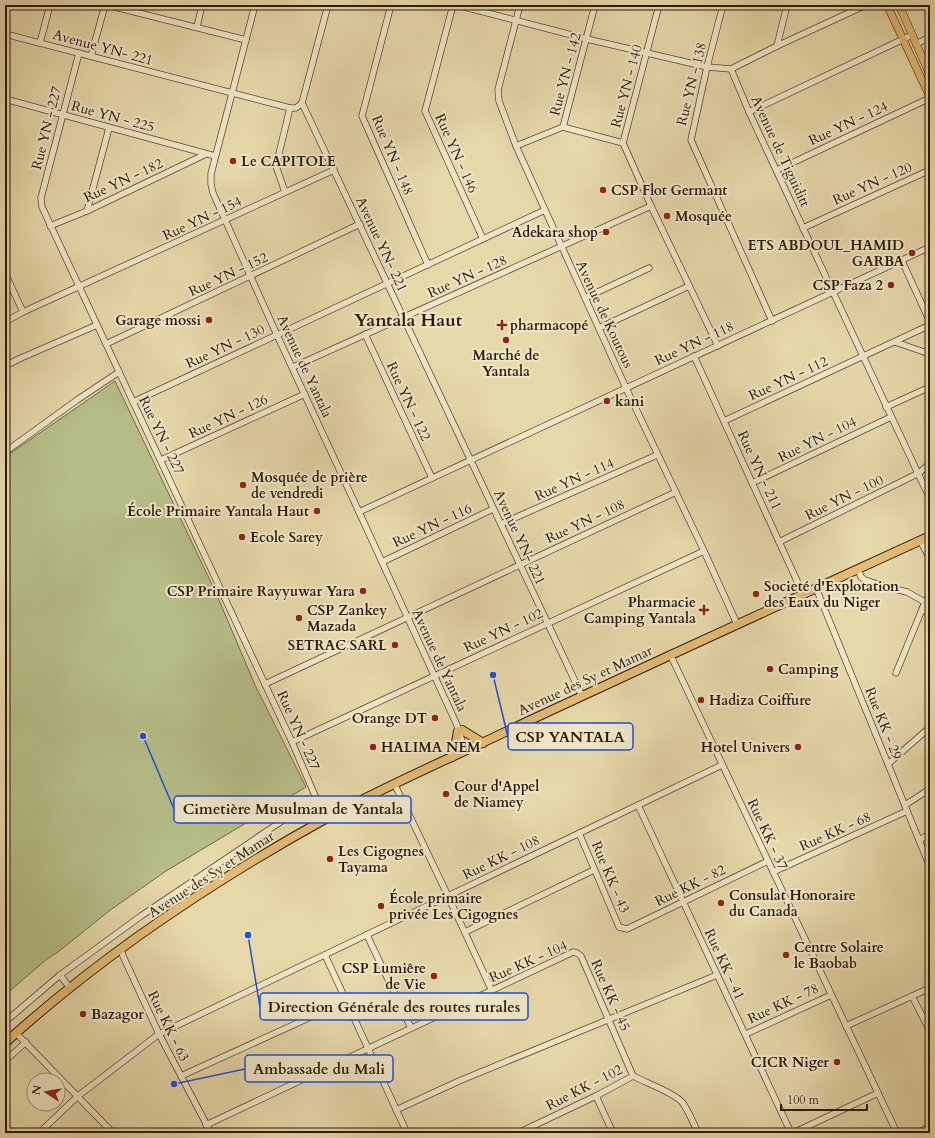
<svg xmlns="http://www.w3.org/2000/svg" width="935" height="1138" viewBox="0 0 935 1138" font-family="Cardo,serif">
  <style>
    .green { fill: #b6be88; stroke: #706c48 }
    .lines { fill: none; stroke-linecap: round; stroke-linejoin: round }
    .minor-casing { stroke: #594930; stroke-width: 7 }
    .major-casing { stroke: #2a1907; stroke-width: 8 }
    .highway-casing { stroke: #2a1907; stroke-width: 10 }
    .minor { stroke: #efe6c8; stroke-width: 5.5 }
    .major { stroke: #e4bc75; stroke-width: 7 }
    .highway { stroke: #e4bc75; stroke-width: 8 }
    .poi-dot { fill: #8f2418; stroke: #efe6c8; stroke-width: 1.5 }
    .labels { text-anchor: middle; stroke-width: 4; stroke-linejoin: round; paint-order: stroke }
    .street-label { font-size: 14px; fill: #2a1907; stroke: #efe6c8 }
    .poi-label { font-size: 14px; font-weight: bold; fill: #2a1907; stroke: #efe6c8; text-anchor: start }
    .district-label { font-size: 18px; font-weight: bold; fill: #2a1907; stroke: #efe6c8 }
    .leader { fill: none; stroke: #1d4ed8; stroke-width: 1.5 }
    .callout-dot { fill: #1d4ed8; stroke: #efe6c8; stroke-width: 1.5 }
    .callout { fill: #efe6c8; stroke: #1d4ed8; stroke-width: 1.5 }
    .callout-label { font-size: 15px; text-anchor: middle; font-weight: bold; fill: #2a1907 }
  </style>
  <rect width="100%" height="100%" fill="#e7d8aa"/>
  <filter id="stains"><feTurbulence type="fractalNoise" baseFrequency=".005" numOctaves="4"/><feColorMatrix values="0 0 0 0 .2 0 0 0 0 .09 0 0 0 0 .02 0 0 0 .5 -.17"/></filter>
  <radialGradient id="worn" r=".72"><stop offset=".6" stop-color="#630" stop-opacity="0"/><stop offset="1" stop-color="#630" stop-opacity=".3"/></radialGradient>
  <polygon class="green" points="115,381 216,593 255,685 306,787 166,871 109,911 58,952 47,959 5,995 5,457"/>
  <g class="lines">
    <g class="minor-casing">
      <g id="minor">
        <polyline points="107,5 246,40"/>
        <polyline points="255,5 211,174 211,184 213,193 277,335 359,512 457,725 458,731 466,750"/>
        <polyline points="391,5 362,116 428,265"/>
        <polyline points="453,5 425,111 483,239"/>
        <polyline points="457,5 587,39 707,67 731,69 749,112 833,292 930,499"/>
        <polyline points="520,5 498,90 499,101 516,146 626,388 704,551 737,624"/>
        <polyline points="659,5 623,143 651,206 718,346"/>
        <polyline points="723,5 707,67 691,140 772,321"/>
        <polyline points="197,27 202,5"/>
        <polyline points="5,34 290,108 296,108 302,103"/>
        <polyline points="40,43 50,5"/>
        <polyline points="916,44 930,37"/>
        <polyline points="777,46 787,5"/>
        <polyline points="79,53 41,198 42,207 292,742 316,798 328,817"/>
        <polyline points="91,56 105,5"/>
        <polyline points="731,69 777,46 866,5"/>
        <polyline points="5,99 215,156"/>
        <polyline points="302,103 582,696"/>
        <polyline points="302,103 328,5"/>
        <polyline points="749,112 912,35"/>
        <polyline points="563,127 595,5"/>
        <polyline points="516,146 563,127 623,143"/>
        <polyline points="777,170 930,98"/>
        <polyline points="285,192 276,166 290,108"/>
        <polyline points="87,211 109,128"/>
        <polyline points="50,226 87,211 206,154"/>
        <polyline points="803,228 930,170"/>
        <polyline points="902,261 930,322"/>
        <polyline points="5,273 23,312"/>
        <polyline points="585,298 649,268"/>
        <polyline points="5,322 23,312 334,170"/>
        <polyline points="599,328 689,286"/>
        <polyline points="365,334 432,478"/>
        <polyline points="895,342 930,354"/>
        <polyline points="106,344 360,224"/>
        <polyline points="694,356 803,594"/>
        <polyline points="5,366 21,358 97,325"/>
        <polyline points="293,367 651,206"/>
        <polyline points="133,402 545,210"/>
        <polyline points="886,407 930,387"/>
        <polyline points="724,421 930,325"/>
        <polyline points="5,452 77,400 119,372"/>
        <polyline points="161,460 305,394"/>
        <polyline points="752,483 891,417"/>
        <polyline points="359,512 930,247"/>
        <polyline points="501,524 657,455"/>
        <polyline points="920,540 930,559"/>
        <polyline points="779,542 919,473 927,466 930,462"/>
        <polyline points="382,562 493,509"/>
        <polyline points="858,569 861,577 865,580 887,587 907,592 925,602"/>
        <polyline points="816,588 930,867"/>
        <polyline points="930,594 923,607 925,611 930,615"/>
        <polyline points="670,654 897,1133"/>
        <polyline points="896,673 923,607"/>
        <polyline points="265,684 676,492"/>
        <polyline points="292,742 704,551"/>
        <polyline points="888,764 928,729 930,723"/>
        <polyline points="394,783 448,896 492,991"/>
        <polyline points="638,805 791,1133"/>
        <polyline points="905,805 930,789"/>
        <polyline points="579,833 619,927 627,929 768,861"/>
        <polyline points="919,840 930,834"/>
        <polyline points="773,872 907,811"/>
        <polyline points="465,932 594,870"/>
        <polyline points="367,935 411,1028"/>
        <polyline points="121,949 123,956 159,1034 211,1133"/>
        <polyline points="325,955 407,1133"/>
        <polyline points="60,975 70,988"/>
        <polyline points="912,996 930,1031"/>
        <polyline points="5,1022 60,975 141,916 316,798"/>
        <polyline points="846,1026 930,988"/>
        <polyline points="16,1033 113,1133"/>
        <polyline points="746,1034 831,995"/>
        <polyline points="5,1061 26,1042"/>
        <polyline points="181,1076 346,1001"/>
        <path d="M633,1076C646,1083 673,1092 682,1102C689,1111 693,1123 698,1133"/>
        <polyline points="596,1096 613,1133"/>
        <polyline points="396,1110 459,1081 717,975"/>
        <polyline points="206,1125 573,952 577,953 581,956 633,1076 596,1096 518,1133"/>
        <polyline points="39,1133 78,1096 159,1034 722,765"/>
        <polyline points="793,1133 878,1093"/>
        <polyline points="917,1133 930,1127"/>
      </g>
    </g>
    <g class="major-casing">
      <g id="major">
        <polyline points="887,5 930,97"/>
        <polyline points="899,5 930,75"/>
      </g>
    </g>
    <g class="highway-casing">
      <g id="highway">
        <polyline points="462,730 483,743"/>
        <polyline points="452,757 456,743 458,731"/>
        <path d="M5,1043C102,955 213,881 327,818C391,783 458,755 524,723C659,660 795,598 930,536"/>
      </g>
    </g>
    <use href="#minor" class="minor"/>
    <use href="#major" class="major"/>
    <use href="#highway" class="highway"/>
  </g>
  <g class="poi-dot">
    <circle cx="233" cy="161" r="4"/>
    <circle cx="603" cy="190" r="4"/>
    <circle cx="667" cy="216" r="4"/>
    <circle cx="606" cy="232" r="4"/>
    <circle cx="912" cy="253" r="4"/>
    <circle cx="891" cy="285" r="4"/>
    <circle cx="209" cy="320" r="4"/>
    <path d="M500 319h4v4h4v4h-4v4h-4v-4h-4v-4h4z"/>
    <circle cx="506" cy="340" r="4"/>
    <circle cx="607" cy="401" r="4"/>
    <circle cx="243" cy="485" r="4"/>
    <circle cx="317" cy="511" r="4"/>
    <circle cx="242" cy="537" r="4"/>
    <circle cx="363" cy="591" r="4"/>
    <circle cx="756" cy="594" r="4"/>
    <path d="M702 604h4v4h4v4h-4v4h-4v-4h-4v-4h4z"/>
    <circle cx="299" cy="618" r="4"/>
    <circle cx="395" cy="645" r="4"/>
    <circle cx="770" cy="669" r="4"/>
    <circle cx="701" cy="700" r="4"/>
    <circle cx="435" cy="718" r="4"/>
    <circle cx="373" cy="747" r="4"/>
    <circle cx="798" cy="747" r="4"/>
    <circle cx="446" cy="794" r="4"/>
    <circle cx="330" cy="859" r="4"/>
    <circle cx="721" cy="903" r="4"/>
    <circle cx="381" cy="906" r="4"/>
    <circle cx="786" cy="955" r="4"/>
    <circle cx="434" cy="976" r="4"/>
    <circle cx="83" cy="1014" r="4"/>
    <circle cx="837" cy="1062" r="4"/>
  </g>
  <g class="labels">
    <g class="street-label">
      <text transform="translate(103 47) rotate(15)" y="5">Avenue YN- 221</text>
      <text transform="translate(565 74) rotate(-75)" y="5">Rue YN - 142</text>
      <text transform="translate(691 84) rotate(-76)" y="5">Rue YN - 138</text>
      <text transform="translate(626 86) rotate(-75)" y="5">Rue YN - 140</text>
      <text transform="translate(113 116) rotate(15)" y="5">Rue YN - 225</text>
      <text transform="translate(848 123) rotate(-25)" y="5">Rue YN - 124</text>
      <text transform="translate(46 128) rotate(-76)" y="5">Rue YN - 227</text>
      <text transform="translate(781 151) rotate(65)" y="5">Avenue de Tiguiditt</text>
      <text transform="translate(457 153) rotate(66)" y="5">Rue YN - 146</text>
      <text transform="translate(393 155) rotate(67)" y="5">Rue YN - 148</text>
      <text transform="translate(123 180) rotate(-25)" y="5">Rue YN - 182</text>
      <text transform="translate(872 183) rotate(-24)" y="5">Rue YN - 120</text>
      <text transform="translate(202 218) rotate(-25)" y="5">Rue YN - 154</text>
      <text transform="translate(382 244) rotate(65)" y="5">Avenue YN- 221</text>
      <text transform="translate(228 274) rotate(-25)" y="5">Rue YN - 152</text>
      <text transform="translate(467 276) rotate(-24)" y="5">Rue YN - 128</text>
      <text transform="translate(605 314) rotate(65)" y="5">Avenue de Koutous</text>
      <text transform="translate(694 343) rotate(-25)" y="5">Rue YN - 118</text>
      <text transform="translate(225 346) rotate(-25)" y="5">Rue YN - 130</text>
      <text transform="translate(305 366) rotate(65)" y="5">Avenue de Yantala</text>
      <text transform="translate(788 378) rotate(-25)" y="5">Rue YN - 112</text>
      <text transform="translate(409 401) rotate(65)" y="5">Rue YN - 122</text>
      <text transform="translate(228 416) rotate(-25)" y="5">Rue YN - 126</text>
      <text transform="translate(162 435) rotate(64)" y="5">Rue YN - 227</text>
      <text transform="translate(817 439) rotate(-26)" y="5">Rue YN - 104</text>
      <text transform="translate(760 470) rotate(65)" y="5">Rue YN - 211</text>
      <text transform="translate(574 479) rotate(-24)" y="5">Rue YN - 114</text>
      <text transform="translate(844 497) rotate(-26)" y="5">Rue YN - 100</text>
      <text transform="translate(585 521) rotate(-25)" y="5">Rue YN - 108</text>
      <text transform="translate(432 525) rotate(-25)" y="5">Rue YN - 116</text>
      <text transform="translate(520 537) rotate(65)" y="5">Avenue YN- 221</text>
      <text transform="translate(503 630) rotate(-25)" y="5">Rue YN - 102</text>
      <text transform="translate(440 660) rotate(65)" y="5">Avenue de Yantala</text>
      <text transform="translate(585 680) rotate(-25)" y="5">Avenue des Sy et Mamar</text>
      <text transform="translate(884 723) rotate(68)" y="5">Rue KK - 29</text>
      <text transform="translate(299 730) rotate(66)" y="5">Rue YN - 227</text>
      <text transform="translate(835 831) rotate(-24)" y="5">Rue KK - 68</text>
      <text transform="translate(768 834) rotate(65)" y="5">Rue KK - 37</text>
      <text transform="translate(501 857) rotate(-26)" y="5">Rue KK - 108</text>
      <text transform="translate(211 874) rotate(-33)" y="5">Avenue des Sy et Mamar</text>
      <text transform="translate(611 877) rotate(67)" y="5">Rue KK - 43</text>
      <text transform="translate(690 885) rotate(-26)" y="5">Rue KK - 82</text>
      <text transform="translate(528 961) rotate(-24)" y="5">Rue KK - 104</text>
      <text transform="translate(725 964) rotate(65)" y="5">Rue KK - 41</text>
      <text transform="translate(611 995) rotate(66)" y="5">Rue KK - 45</text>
      <text transform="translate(783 1003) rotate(-25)" y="5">Rue KK - 78</text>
      <text transform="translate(169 1026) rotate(64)" y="5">Rue KK - 63</text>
      <text transform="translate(584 1087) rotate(-27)" y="5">Rue KK - 102</text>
    </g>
    <g class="poi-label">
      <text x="241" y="166">Le CAPITOLE</text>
      <text x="611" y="195">CSP Flot Germant</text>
      <text x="675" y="221">Mosquée</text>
      <text x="598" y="237" text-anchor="end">Adekara shop</text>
      <text x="904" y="250" text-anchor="end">ETS ABDOUL_HAMID<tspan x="904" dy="16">GARBA</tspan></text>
      <text x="883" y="290" text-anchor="end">CSP Faza 2</text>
      <text x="201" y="325" text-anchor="end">Garage mossi</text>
      <text x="510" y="330">pharmacopé</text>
      <text x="506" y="360" text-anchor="middle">Marché de<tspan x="506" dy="16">Yantala</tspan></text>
      <text x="615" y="406">kani</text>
      <text x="251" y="482">Mosquée de prière<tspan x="251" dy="16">de vendredi</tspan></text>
      <text x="309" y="516" text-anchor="end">École Primaire Yantala Haut</text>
      <text x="250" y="542">Ecole Sarey</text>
      <text x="764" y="591">Societé d'Explotation<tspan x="764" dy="16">des Eaux du Niger</tspan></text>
      <text x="355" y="596" text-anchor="end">CSP Primaire Rayyuwar Yara</text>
      <text x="696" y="607" text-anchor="end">Pharmacie<tspan x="696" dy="16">Camping Yantala</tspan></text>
      <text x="307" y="615">CSP Zankey<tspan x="307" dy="16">Mazada</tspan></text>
      <text x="387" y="650" text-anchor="end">SETRAC SARL</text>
      <text x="778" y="674">Camping</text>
      <text x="709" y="705">Hadiza Coiffure</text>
      <text x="427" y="723" text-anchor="end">Orange DT</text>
      <text x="381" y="752">HALIMA NEM</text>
      <text x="790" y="752" text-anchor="end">Hotel Univers</text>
      <text x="454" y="791">Cour d'Appel<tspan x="454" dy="16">de Niamey</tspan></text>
      <text x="338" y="856">Les Cigognes<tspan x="338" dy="16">Tayama</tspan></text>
      <text x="729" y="900">Consulat Honoraire<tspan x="729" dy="16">du Canada</tspan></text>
      <text x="389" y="903">École primaire<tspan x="389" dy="16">privée Les Cigognes</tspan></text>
      <text x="794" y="952">Centre Solaire<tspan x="794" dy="16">le Baobab</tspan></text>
      <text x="426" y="973" text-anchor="end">CSP Lumiêre<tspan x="426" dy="16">de Vie</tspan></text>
      <text x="91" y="1019">Bazagor</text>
      <text x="829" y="1067" text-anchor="end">CICR Niger</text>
    </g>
    <g class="district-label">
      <text x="408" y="326">Yantala Haut</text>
    </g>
  </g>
  <path class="leader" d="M493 675L508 737M143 736L174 809M248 935L260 1007M174 1084L245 1069"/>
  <g class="callout-dot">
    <circle cx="493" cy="675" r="4"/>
    <circle cx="143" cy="736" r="4"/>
    <circle cx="248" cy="935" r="4"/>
    <circle cx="174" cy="1084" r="4"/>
  </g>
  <g class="callout">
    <rect x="508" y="723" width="125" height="27" rx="4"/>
    <rect x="174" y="796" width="237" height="27" rx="4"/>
    <rect x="260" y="993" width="268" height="27" rx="4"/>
    <rect x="245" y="1055" width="148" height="27" rx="4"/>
  </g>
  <g class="callout-label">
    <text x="570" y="742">CSP YANTALA</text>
    <text x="293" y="814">Cimetière Musulman de Yantala</text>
    <text x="394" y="1012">Direction Générale des routes rurales</text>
    <text x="319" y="1074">Ambassade du Mali</text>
  </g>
  <rect width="935" height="1138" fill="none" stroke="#e7d8aa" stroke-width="20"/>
  <rect x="6" y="6" width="923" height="1126" fill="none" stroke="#2a1907" stroke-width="2"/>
  <rect x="10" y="10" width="915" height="1118" fill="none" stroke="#2a1907"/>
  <g transform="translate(46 1092) rotate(282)"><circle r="19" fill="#efe6c8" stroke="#a0947b"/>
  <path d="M0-3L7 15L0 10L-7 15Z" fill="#8f2418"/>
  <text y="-6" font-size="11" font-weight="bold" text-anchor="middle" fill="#2a1907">N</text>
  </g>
  <path d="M781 1104v6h86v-6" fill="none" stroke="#2a1907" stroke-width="2"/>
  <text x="787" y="1104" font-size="12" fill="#2a1907" stroke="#efe6c8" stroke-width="3" paint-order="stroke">100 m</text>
  <rect width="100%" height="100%" filter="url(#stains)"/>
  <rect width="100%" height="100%" fill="url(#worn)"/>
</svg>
